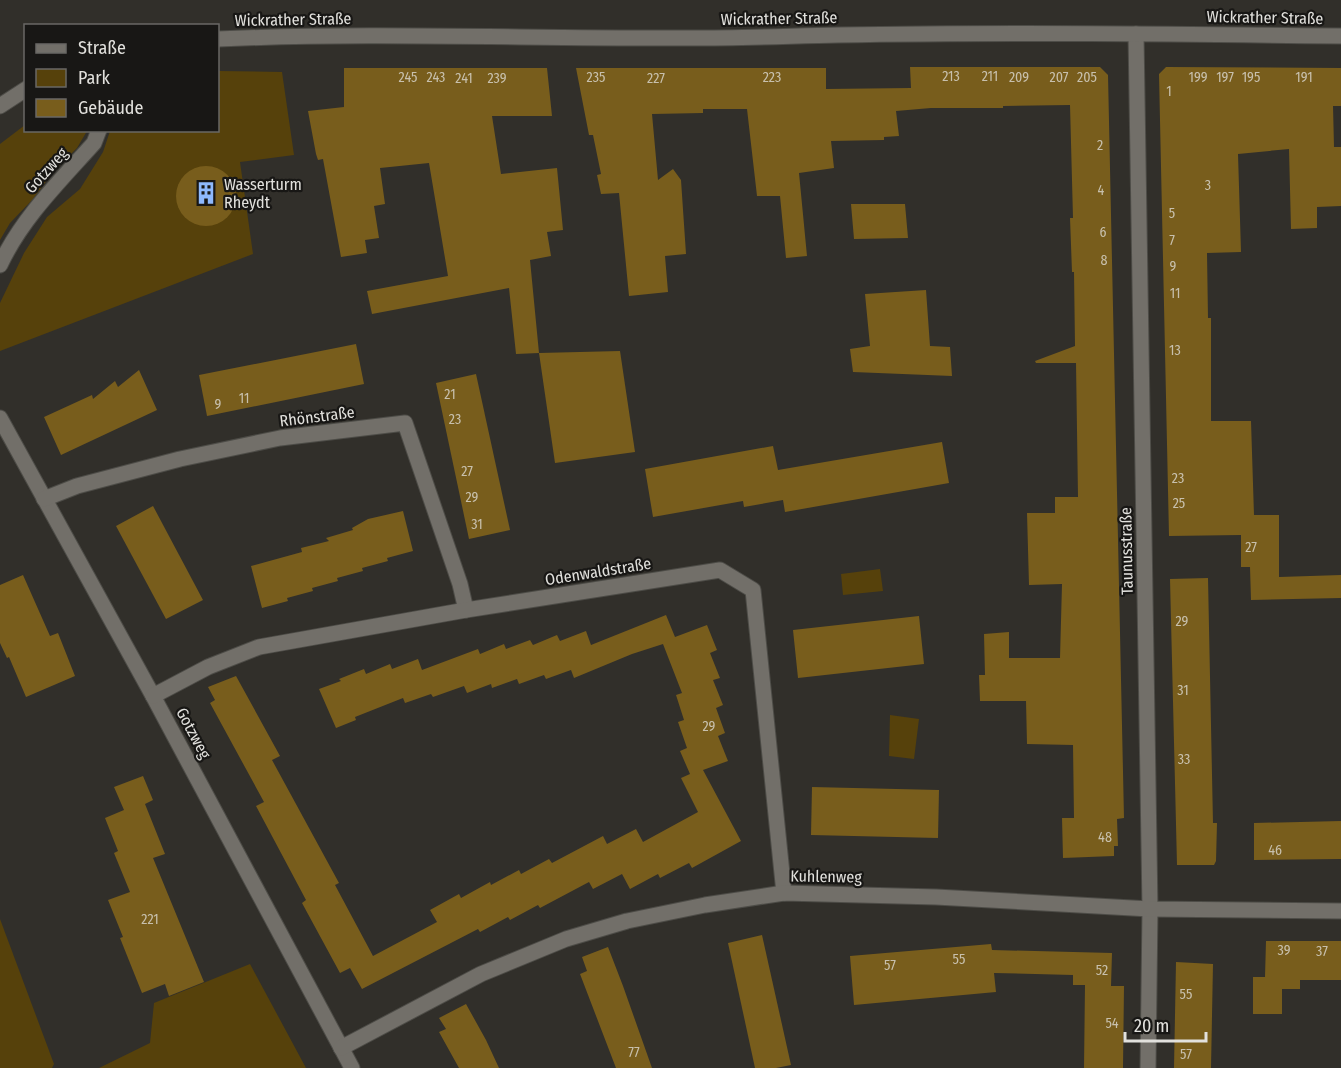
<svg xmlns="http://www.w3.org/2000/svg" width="1341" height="1068" viewBox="0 0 1341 1068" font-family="'Fira Sans Condensed',sans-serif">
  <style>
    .green { fill: #56410b }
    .building { fill: #785d1c }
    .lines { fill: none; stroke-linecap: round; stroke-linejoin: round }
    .minor-casing { stroke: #4d4c47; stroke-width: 17 }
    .secondary-casing { stroke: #4d4c47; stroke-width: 17 }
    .minor { stroke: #726f69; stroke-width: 15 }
    .secondary { stroke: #726f69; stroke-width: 15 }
    .labels { text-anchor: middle; stroke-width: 4.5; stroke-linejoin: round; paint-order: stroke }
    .number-label { font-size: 14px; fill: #c8c0ad }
    .street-label { font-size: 16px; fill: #e2e1dd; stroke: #181715 }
    .poi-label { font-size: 16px; fill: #e2e1dd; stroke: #181715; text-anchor: start }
  </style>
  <rect width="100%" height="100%" fill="#312f2a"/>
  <g class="green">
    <polygon points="218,71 282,72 294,155 240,162 253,254 0,351 0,303 24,253 47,217 80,189 103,152 110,131 218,130"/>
    <polygon points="25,125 26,130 87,131 77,148 53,172 33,199 10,223 0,240 0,144"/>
    <polygon points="880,569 883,591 843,595 841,574"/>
    <polygon points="890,715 919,719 914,759 889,756"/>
    <polygon points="0,919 54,1064 52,1068 0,1068"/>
    <polygon points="250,964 306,1068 99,1068 150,1043 154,1003"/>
  </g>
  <g class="building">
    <polygon points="910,67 1100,67 1108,75 1124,818 1117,819 1118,846 1114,846 1114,856 1063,858 1062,818 1074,818 1073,745 1027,744 1026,701 980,701 979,675 985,675 984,634 1009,632 1009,658 1060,658 1062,584 1029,585 1027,513 1055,513 1055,497 1078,497 1076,363 1036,363 1035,361 1075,346 1074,272 1072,272 1070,218 1073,218 1070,105 1003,106 1003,108 931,108 896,111 899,136 884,137 884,140 831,141 834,168 799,173 807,256 786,258 780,196 757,196 747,109 703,109 703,113 652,114 658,180 673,169 681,180 686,254 665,256 668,292 629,296 619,193 601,194 597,175 601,174 593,135 589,135 576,68 826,68 826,89 911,88"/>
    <polygon points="1166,67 1341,68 1341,106 1333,106 1334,147 1341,147 1341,206 1317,207 1317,228 1291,229 1289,149 1238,154 1241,252 1207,253 1208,318 1211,318 1211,421 1251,421 1254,515 1279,515 1279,577 1341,575 1341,598 1251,600 1250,567 1241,567 1241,535 1169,536 1159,74"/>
    <polygon points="344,68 547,68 552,116 492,116 501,174 557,168 563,230 547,232 551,256 530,260 539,353 516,354 509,288 372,314 367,291 448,276 429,163 380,168 385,204 374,206 379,238 365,240 367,253 341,257 323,159 318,160 316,154 308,111 344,107"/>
    <circle cx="206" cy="196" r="30"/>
    <polygon points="851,204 905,204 908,238 854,239"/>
    <polygon points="926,290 930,346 950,347 952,376 853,372 850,349 870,346 865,294"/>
    <polygon points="356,344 364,384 207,416 199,375"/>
    <polygon points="620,351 635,452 555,463 539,353"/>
    <polygon points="139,370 157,410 61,455 44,417 92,395 93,399 115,381 118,387"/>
    <polygon points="476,374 510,530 469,539 436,383"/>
    <polygon points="942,442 949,483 785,512 783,500 744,507 743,501 653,517 645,469 773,446 778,470"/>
    <polygon points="153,506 203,600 166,619 116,526"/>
    <polygon points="403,511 413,551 387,558 388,561 362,568 363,571 337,578 338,581 312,588 313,591 287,598 288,601 262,608 251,566 302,552 301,548 329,541 326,538 353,530 352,528 368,519"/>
    <polygon points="23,575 50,636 58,633 75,676 26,697 9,657 7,658 0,643 0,585"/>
    <polygon points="1208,578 1213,823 1217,823 1216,861 1214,865 1177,865 1170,579"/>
    <polygon points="666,615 675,637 707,625 717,650 710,653 720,678 713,680 723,705 716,708 725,733 718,736 728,761 703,770 741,841 692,868 689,863 660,878 658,874 630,889 622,874 593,889 589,882 540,908 538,905 510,920 508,917 480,932 478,929 362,989 350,968 340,973 302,903 306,900 256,806 264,802 210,703 215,700 208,687 236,676 280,756 272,760 339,883 335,885 373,956 437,922 430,910 459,894 461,898 490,882 491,885 519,870 521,874 549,859 552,863 603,836 607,844 636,829 643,842 698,812 681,778 690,774 680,751 687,748 678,722 684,720 676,695 682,693 663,644 632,654 574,678 571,670 546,679 544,675 519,684 517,679 492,688 491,684 467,693 464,686 433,697 431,694 405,703 403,698 355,717 356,720 336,728 319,689 341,681 339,679 364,669 366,674 390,664 392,669 418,659 422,670 478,649 480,654 504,644 506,649 530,640 533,645 557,635 560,641 586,631 591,645"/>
    <polygon points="919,616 924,664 798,678 793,630"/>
    <polygon points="143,776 153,800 145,804 165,854 153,858 204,982 169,996 165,984 142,993 120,938 123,937 108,900 130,892 114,853 118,851 105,818 124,810 114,787"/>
    <polygon points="812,787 939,790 938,838 811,835"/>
    <polygon points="1341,821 1341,859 1254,860 1254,823"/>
    <polygon points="762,935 791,1065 776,1068 755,1068 728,943"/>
    <polygon points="1266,941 1341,941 1341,980 1300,980 1300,989 1282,989 1282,1014 1253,1014 1253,977 1265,977"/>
    <polygon points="991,944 992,950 1112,953 1111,986 1124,986 1123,1068 1084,1068 1085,985 1073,985 1073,975 994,973 996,992 854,1005 850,956"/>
    <polygon points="608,947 623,986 652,1068 616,1068 580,974 587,971 582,957"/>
    <polygon points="1176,962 1213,964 1211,1068 1174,1068"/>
    <polygon points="466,1004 486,1040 499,1068 459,1068 439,1032 446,1029 439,1018"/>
  </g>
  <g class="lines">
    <g class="minor-casing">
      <g id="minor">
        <polyline points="1136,34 1150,909 1148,1068"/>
        <path d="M0,265C22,218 60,181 94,143L99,130"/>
        <polyline points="0,418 153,696 352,1068"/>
        <polyline points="44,499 77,486 180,459 280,438 405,423 460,584 466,610"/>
        <polyline points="153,696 208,667 259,647 466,610 720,570 753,590 784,893"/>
        <polyline points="341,1048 481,974 566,939 627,921 705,905 784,893 936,897 1150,909 1341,911"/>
      </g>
    </g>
    <g class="secondary-casing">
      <g id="secondary">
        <path d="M218,39C376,32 534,39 692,38C741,38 790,36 838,35C1006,32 1174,34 1341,36"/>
        <polyline points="0,106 26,89"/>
      </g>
    </g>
    <use href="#minor" class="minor"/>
    <use href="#secondary" class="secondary"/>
  </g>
  <defs>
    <g id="building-bare" transform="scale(1.8)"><path d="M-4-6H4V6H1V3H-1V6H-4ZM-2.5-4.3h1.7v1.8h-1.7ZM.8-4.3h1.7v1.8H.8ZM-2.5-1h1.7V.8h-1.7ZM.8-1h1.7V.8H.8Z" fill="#8eb9fd" stroke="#181715" stroke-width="2.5" paint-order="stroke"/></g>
  </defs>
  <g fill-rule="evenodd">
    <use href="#building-bare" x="206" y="193"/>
  </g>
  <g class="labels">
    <g class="number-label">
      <text x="951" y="81">213</text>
      <text x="990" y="81">211</text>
      <text x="408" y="82">245</text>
      <text x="436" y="82">243</text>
      <text x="596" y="82">235</text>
      <text x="772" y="82">223</text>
      <text x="1019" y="82">209</text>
      <text x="1059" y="82">207</text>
      <text x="1087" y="82">205</text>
      <text x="1198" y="82">199</text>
      <text x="1225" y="82">197</text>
      <text x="1251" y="82">195</text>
      <text x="1304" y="82">191</text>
      <text x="464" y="83">241</text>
      <text x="497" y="83">239</text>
      <text x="656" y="83">227</text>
      <text x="1169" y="96">1</text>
      <text x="1100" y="150">2</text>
      <text x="1208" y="190">3</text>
      <text x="1101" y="195">4</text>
      <text x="1172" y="218">5</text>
      <text x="1103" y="237">6</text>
      <text x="1172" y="245">7</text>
      <text x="1104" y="265">8</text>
      <text x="1173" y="271">9</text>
      <text x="1175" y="298">11</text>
      <text x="1175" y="355">13</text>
      <text x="450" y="399">21</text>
      <text x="244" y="403">11</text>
      <text x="218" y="409">9</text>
      <text x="455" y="424">23</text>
      <text x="467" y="476">27</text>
      <text x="1178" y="483">23</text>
      <text x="472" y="502">29</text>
      <text x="1179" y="508">25</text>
      <text x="477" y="529">31</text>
      <text x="1251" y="552">27</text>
      <text x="1182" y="626">29</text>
      <text x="1183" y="695">31</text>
      <text x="709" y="731">29</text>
      <text x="1184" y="764">33</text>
      <text x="1105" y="842">48</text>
      <text x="1275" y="855">46</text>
      <text x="150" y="924">221</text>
      <text x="1284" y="955">39</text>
      <text x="1322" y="956">37</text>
      <text x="959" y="964">55</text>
      <text x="890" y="970">57</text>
      <text x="1102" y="975">52</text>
      <text x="1186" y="999">55</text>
      <text x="1112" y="1028">54</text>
      <text x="634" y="1057">77</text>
      <text x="1186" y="1059">57</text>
    </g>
    <g class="street-label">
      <text transform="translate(1265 17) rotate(1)" y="6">Wickrather Straße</text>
      <text transform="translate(779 18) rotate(-1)" y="6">Wickrather Straße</text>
      <text transform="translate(293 19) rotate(-1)" y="6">Wickrather Straße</text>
      <text transform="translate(46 170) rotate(-48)" y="6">Gotzweg</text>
      <text transform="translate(317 416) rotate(-7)" y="6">Rhönstraße</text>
      <text transform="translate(1126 551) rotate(-91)" y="6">Taunusstraße</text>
      <text transform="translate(598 571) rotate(-9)" y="6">Odenwaldstraße</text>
      <text transform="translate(194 733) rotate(62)" y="6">Gotzweg</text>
      <text transform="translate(826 876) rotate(1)" y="6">Kuhlenweg</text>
    </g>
    <g class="poi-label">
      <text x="224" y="190">Wasserturm<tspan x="224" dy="18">Rheydt</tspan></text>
    </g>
  </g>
  <rect x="24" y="24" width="195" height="108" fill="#181715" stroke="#696865" stroke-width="1.5"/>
  <rect x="36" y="44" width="30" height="9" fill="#726f69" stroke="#696865" stroke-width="1.5"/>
  <text x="78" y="54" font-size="18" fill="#e2e1dd">Straße</text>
  <rect x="36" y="69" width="30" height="18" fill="#56410b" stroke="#696865" stroke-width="1.5"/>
  <text x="78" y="84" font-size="18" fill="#e2e1dd">Park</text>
  <rect x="36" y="99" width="30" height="18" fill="#785d1c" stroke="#696865" stroke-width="1.5"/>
  <text x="78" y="114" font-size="18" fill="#e2e1dd">Gebäude</text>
  <path d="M1125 1032v9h81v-9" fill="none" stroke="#e2e1dd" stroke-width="3"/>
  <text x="1134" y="1032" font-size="18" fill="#e2e1dd" stroke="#181715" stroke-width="4.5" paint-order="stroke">20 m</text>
</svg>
